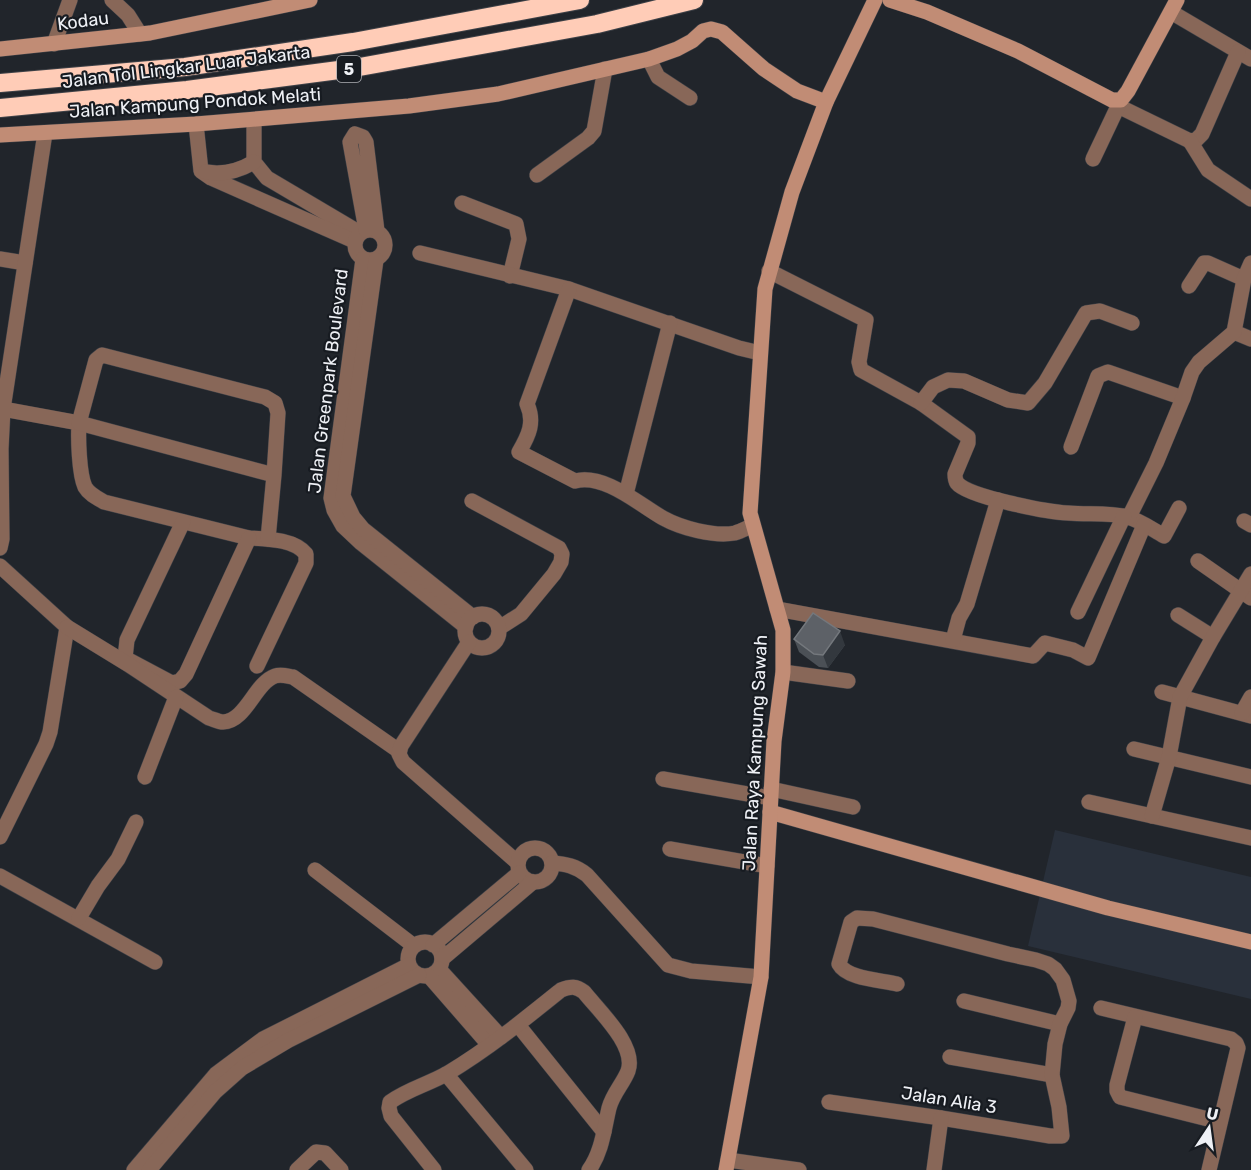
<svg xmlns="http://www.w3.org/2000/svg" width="1251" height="1170" viewBox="0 0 1251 1170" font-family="Rubik,sans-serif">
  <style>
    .built { fill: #29303b }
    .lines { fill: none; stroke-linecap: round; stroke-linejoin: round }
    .street-casing { stroke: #3e4147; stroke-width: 16 }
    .secondary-casing { stroke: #3e4147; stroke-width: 16 }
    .highway-casing { stroke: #3e4147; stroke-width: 20 }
    .street { stroke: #886758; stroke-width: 15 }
    .secondary { stroke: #c18c75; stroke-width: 15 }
    .highway { stroke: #ffccb7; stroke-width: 18 }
    .wall { fill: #4b5056 }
    .shaded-wall { fill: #33383e }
    .building { fill: #5d6167; stroke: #74787d; stroke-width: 1.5 }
    .labels { text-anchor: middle; stroke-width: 4.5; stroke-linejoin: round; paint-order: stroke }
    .shield { fill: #171b21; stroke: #aeb0b5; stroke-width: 1.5 }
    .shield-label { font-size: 16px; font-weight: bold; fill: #eef0f5 }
    .street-label { font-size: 18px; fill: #eef0f5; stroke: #171b21 }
  </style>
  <rect width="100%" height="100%" fill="#21252b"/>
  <polygon class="built" points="1055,830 1251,877 1251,999 1028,946"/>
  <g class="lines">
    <g class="street-casing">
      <g id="street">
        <polyline points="112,0 128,15 140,34"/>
        <polyline points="1171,12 1251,59"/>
        <polyline points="54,44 70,0"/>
        <polyline points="649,59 658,77 690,98"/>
        <polyline points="1118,106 1190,141 1196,140 1202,134 1238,52"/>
        <polyline points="254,120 254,162 267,178 360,233"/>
        <polyline points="196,124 201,171 211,178 354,241"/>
        <polyline points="1190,141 1208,170 1251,199"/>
        <polyline points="1093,159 1121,100"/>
        <path d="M206,172C224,175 239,171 254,162"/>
        <polyline points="537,175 588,138 594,131 605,69"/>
        <polyline points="462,203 516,224 519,239 510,276"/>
        <circle cx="370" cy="245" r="15"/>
        <polyline points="366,230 350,142 355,134 363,137 366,142 377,231"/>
        <polyline points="420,253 569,289 739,348 760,353"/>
        <polyline points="0,259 25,263"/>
        <polyline points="363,259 331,498 334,510 343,526 361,543 466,627"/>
        <polyline points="376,260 343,496 353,517 363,529 473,617"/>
        <path d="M769,271L866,320L859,362L861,370L921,403L968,437V443L955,474C955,478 955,480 957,483C968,497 1048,512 1068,513C1087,515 1108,512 1127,517C1140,520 1153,530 1164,536L1179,508"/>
        <polyline points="1189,286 1204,263 1208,263 1244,279"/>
        <path d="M569,289L527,404C535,422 529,435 519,452L575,481C604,473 640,505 663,518C681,528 714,537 735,533C741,531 747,528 752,526"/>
        <polyline points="1234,332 1251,339"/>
        <polyline points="921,403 933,387 948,380 964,381 1008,400 1028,403 1045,383 1086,313 1100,311 1132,323"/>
        <path d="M3,409L79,423C78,438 79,474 85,487C89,494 97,498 104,502L249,538C267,539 294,539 306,554V563L257,666"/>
        <polyline points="1071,447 1098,376 1108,372 1183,398"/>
        <polyline points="626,494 670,323"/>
        <polyline points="472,501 559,548 562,554 561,562 554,574 521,614 499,628"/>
        <polyline points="1129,517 1156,463 1183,398 1192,372 1199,362 1234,332 1244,279 1251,263"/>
        <polyline points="1244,521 1251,525"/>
        <polyline points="183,522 127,640 125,658 172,683 180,681 186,674 249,538"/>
        <polyline points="268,539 274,475 79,423 96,360 102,355 265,397 275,403 278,413 274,475"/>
        <polyline points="0,548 2,539 1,449 3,409 45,133"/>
        <polyline points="1198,561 1251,598"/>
        <polyline points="0,566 67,627 50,732 46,744 0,837"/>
        <polyline points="777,609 1033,656 1045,643 1073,650 1088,658 1144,525"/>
        <polyline points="1078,612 1124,516"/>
        <circle cx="482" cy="631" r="17"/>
        <polyline points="1178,615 1213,637"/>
        <path d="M67,627L129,665L209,718C213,719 219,722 223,722C246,721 255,683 275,676C281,674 287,676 293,677L399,751"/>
        <polyline points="953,640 959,618 967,604 998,500"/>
        <polyline points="469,642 401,746 399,754 403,762 518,863"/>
        <polyline points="783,672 848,681"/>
        <polyline points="1162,692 1251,716"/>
        <polyline points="1242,713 1251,697"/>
        <polyline points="1134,749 1251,777"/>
        <polyline points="145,777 176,697"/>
        <polyline points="663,779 770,798"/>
        <polyline points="771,789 853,807"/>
        <polyline points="1089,802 1251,838"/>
        <polyline points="1152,816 1169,757 1180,697 1213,637 1251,574"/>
        <circle cx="535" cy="865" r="17"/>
        <polyline points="670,849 767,866"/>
        <path d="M552,863C566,864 576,866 587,875L668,965L691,971L761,977"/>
        <polyline points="315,870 414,946"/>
        <polyline points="0,876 155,962"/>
        <polyline points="79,918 98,886 118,859 136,822"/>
        <circle cx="425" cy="959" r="17"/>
        <polyline points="433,945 519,873"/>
        <polyline points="442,959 533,882"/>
        <polyline points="439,969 501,1037"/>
        <polyline points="429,976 489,1045"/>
        <polyline points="964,1001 1060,1024"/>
        <polyline points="1101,1008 1231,1039 1236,1043 1238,1048 1209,1170"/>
        <polyline points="1135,1017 1117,1085 1117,1091 1120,1097 1220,1122"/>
        <polyline points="518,1025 604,1132"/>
        <polyline points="950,1057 1052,1075"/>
        <polyline points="446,1074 526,1170"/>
        <path d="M829,1102L941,1118L1050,1136H1062L1059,1107L1052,1075L1055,1044L1060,1024L1068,1008L1069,1001L1063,980L1055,969L1048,964L1036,960L1008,954L873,919L857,918L851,922L839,964C847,979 881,980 897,984"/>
        <polyline points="728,1160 799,1170"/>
        <polyline points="134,1170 216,1074 263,1039 409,965"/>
        <polyline points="149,1170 215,1092 242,1068 289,1040 419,975"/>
        <polyline points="297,1170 316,1152 325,1153 341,1170"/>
        <path d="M434,1170L391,1116L389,1108L390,1102C408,1089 429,1084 448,1073C488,1049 525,1019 561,990C571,986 576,986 584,992C599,1011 637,1046 628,1071C623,1084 613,1093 609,1108C604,1129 602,1152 589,1170"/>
        <polyline points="934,1170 941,1118"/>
      </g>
    </g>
    <g class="secondary-casing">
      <g id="secondary">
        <polyline points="890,0 927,12 1018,51 1112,100 1121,100 1128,91 1177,0"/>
        <polyline points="0,49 150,33 310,0"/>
        <polyline points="0,135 196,124 409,106 498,94 649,59 677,49 692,41 703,31 711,29 722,32 764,69 797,91 826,102"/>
        <polyline points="770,812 1108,908 1251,942"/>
        <polyline points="726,1170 761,977 774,741 783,672 783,630 750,513 765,289 792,192 826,102 875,0"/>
      </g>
    </g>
    <g class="highway-casing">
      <g id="highway">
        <polyline points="0,83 185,67 353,42 580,0"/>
        <polyline points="0,108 187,90 354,68 597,24 694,0"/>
      </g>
    </g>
    <use href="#street" class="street"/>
    <use href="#secondary" class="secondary"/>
    <use href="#highway" class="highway"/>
  </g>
  <polygon class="wall" points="794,639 845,645 828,668 819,667 799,652"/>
  <polygon class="shaded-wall" points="840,631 845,645 828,668 823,655"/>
  <polygon class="building" points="813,613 840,631 823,655 814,654 794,639"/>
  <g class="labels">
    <rect class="shield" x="337" y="56" width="24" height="26" rx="4.5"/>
    <g class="shield-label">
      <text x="349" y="75">5</text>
    </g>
    <g class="street-label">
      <text transform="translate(83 21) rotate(-7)" y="6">Kodau</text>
      <text transform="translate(186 67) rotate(-7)" y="6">Jalan Tol Lingkar Luar Jakarta</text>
      <text transform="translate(195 103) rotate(-4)" y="6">Jalan Kampung Pondok Melati</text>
      <text transform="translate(328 381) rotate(-83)" y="6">Jalan Greenpark Boulevard</text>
      <text transform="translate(755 753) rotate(-87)" y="6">Jalan Raya Kampung Sawah</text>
      <text transform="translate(949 1100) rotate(9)" y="6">Jalan Alia 3</text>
    </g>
  </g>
  <g transform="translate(1209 1128) rotate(13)" stroke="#171b21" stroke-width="4.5" paint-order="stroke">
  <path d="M0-4.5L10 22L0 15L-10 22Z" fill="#eef0f5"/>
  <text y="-9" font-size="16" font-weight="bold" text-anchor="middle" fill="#eef0f5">U</text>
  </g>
</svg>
